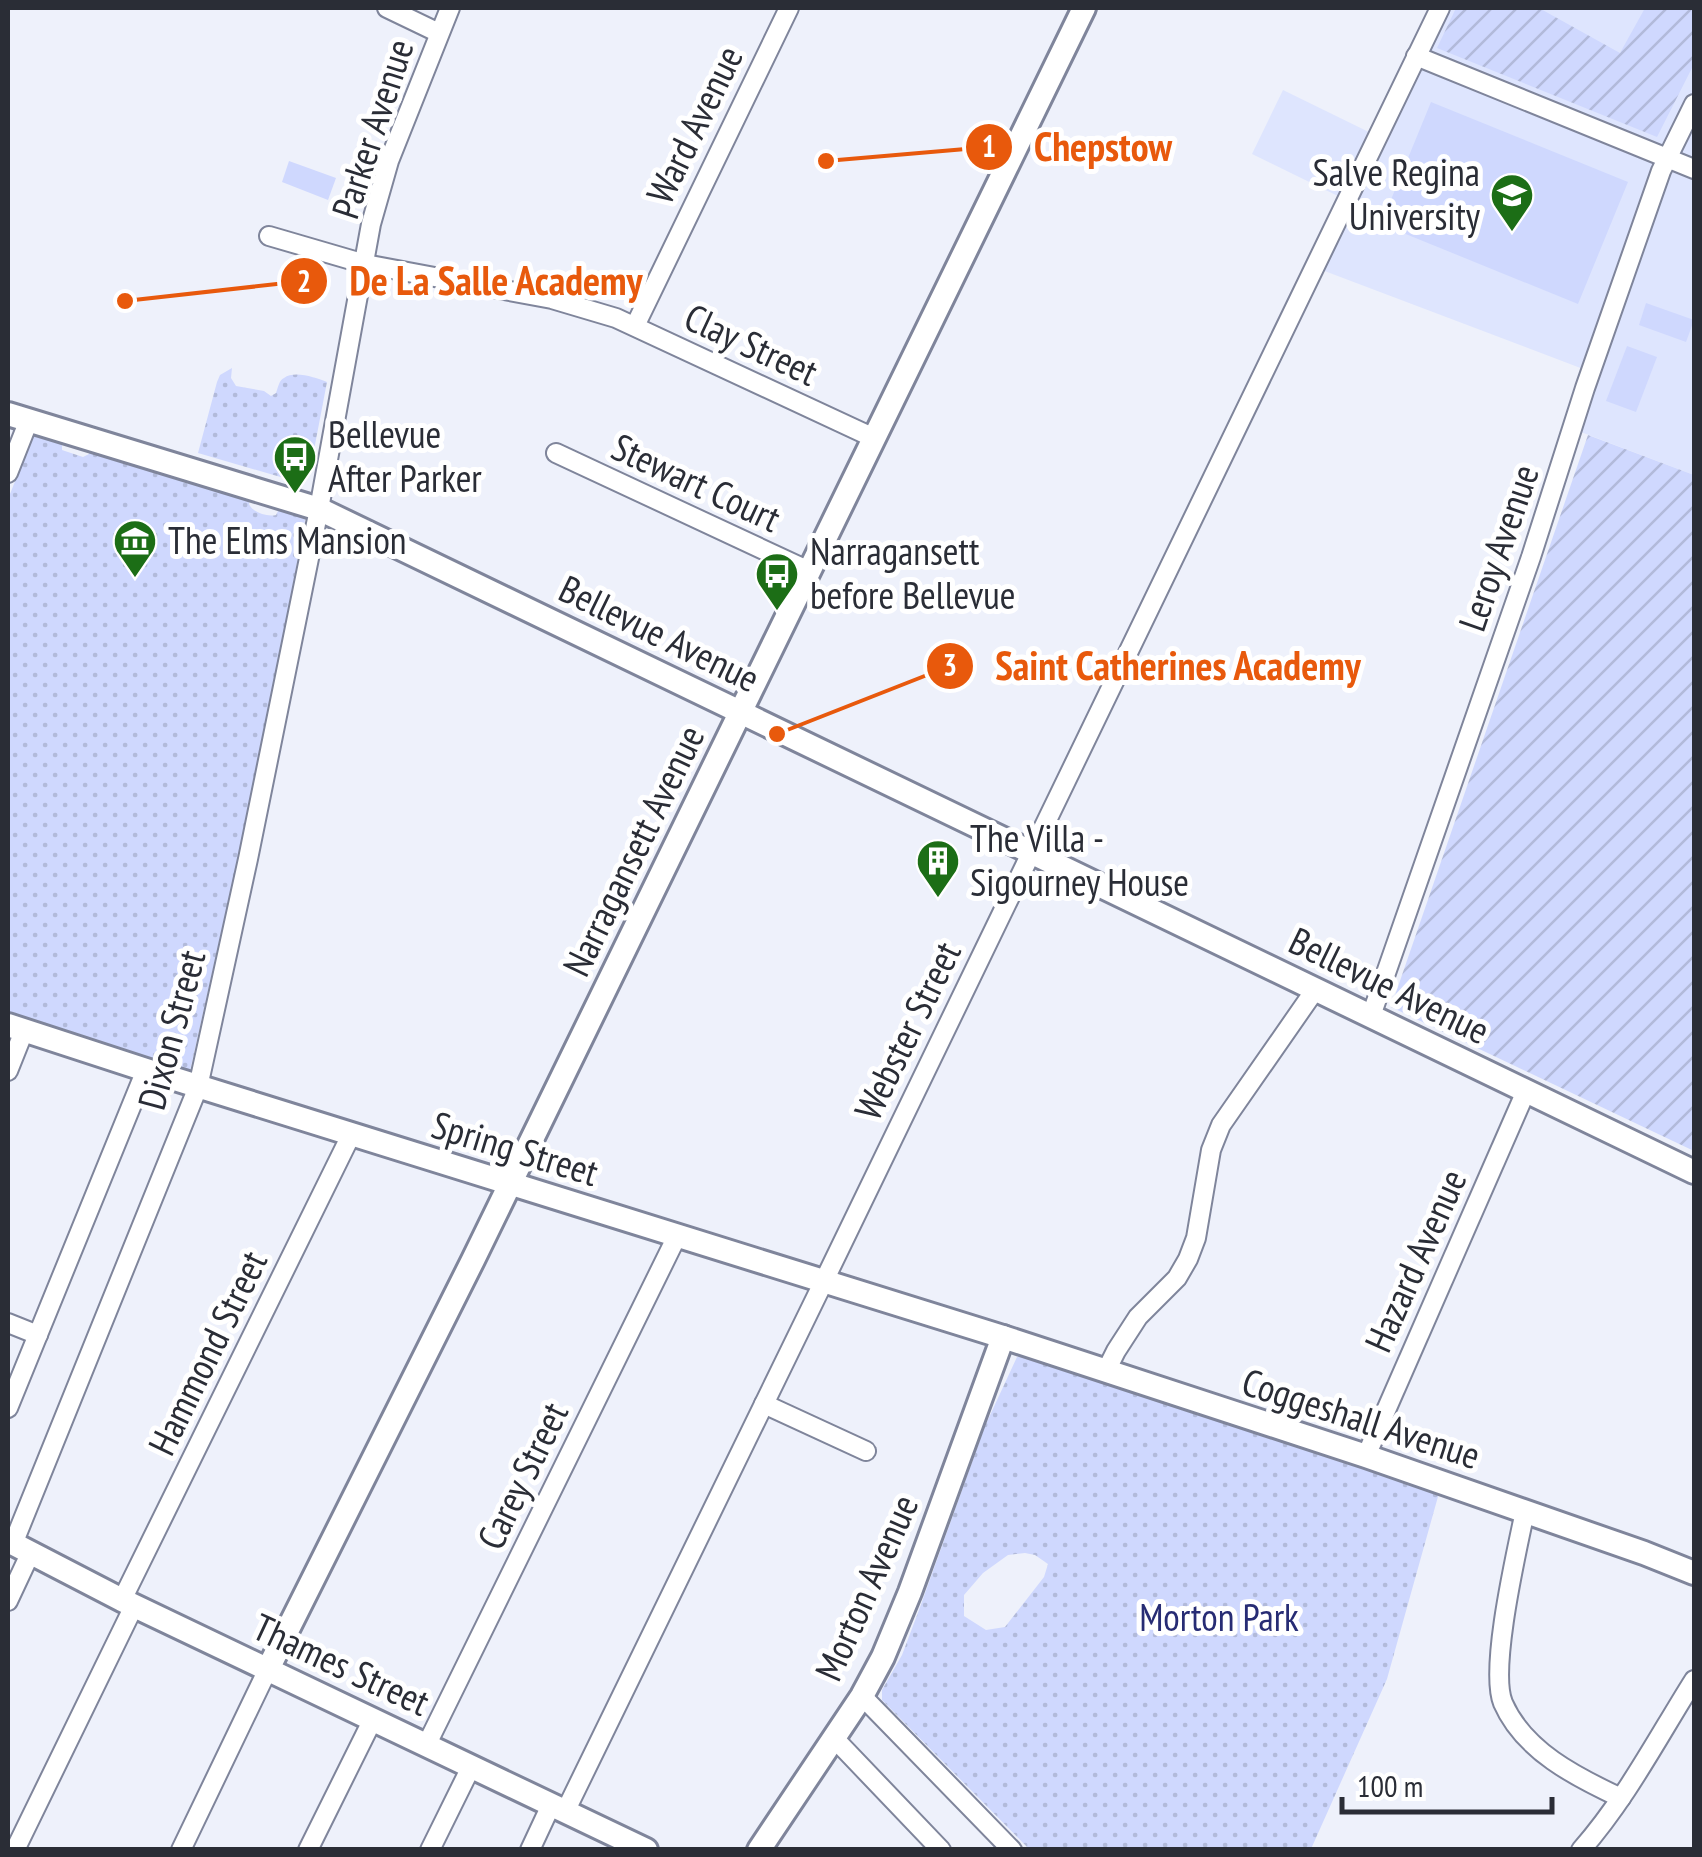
<svg xmlns="http://www.w3.org/2000/svg" width="1702" height="1857" viewBox="0 0 1702 1857" font-family="'PT Sans Narrow',sans-serif">
  <style>
    .built { fill: #dee5fe }
    .grass { fill: url(#grass-dots); fill-rule: evenodd }
    .garden { fill: url(#garden-furrows) }
    .pitch { fill: #cfd8fe }
    .lines { fill: none; stroke-linecap: round; stroke-linejoin: round }
    .street-casing { stroke: #7f859b; stroke-width: 22 }
    .secondary-casing { stroke: #7f859b; stroke-width: 28 }
    .street { stroke: #fff; stroke-width: 18 }
    .secondary { stroke: #fff; stroke-width: 22 }
    .labels { text-anchor: middle; stroke-width: 10; stroke-linejoin: round; paint-order: stroke }
    .street-label { font-size: 38px; fill: #2a2d36; stroke: #fff }
    .poi-label { font-size: 38px; fill: #2a2d36; stroke: #fff; text-anchor: start }
    .park-label { font-size: 38px; fill: #272c74; stroke: #fff }
    .leader { fill: none; stroke: #e8590c; stroke-width: 4 }
    .callout-dot { fill: #e8590c; stroke: #fff; stroke-width: 4 }
    .mark-label { font-size: 30px; text-anchor: middle; font-weight: bold; fill: #fff }
    .callout-label { font-size: 40px; text-anchor: middle; font-weight: bold; fill: #e8590c; stroke: #fff; stroke-width: 10; stroke-linejoin: round; paint-order: stroke }
  </style>
  <defs>
    <pattern id="grass-dots" width="8" height="8" patternUnits="userSpaceOnUse" patternTransform="scale(2.5)"><rect width="8" height="8" fill="#cfd8fe"/><path d="M2 2h.1M6 6h.1" fill="none" stroke="#b2bada" stroke-width="1.8" stroke-linecap="round"/></pattern>
    <pattern id="garden-furrows" width="10" height="10" patternUnits="userSpaceOnUse" patternTransform="scale(2.5)"><rect width="10" height="10" fill="#cfd8fe"/><path d="M-1 1l2-2M0 10L10 0M9 11l2-2" fill="none" stroke="#b2bada"/></pattern>
  </defs>
  <rect width="100%" height="100%" fill="#eef1fb"/>
  <polygon class="built" points="1440,8 1694,8 1694,475 1573,429 1591,372 1314,267 1346,200 1252,154 1283,90 1377,136"/>
  <g class="grass">
    <path d="M232,368L231,378L236,386L264,391L271,396L276,393C278,388 279,380 284,378C295,370 316,378 327,382L309,476L301,483L198,453L217,382L220,375Z"/>
    <path d="M37,435L62,443V450L83,457L89,454L90,450L250,500L249,504C253,513 267,517 276,515L279,509L303,517L305,520L260,760L190,1071L8,1012V499L33,436Z"/>
    <path d="M1020,1356H1025L1439,1493L1387,1679L1311,1849H1029L882,1700V1690L902,1655L919,1610L985,1426L1017,1357ZM1025,1553L1035,1555L1048,1564L1044,1577L1005,1627L986,1630L964,1616V1595L983,1573L1008,1555Z"/>
  </g>
  <g class="garden">
    <polygon points="1456,8 1539,8 1620,53 1645,8 1694,8 1694,64 1657,137 1437,48"/>
    <polygon points="1588,435 1694,475 1694,1151 1391,1007"/>
  </g>
  <g class="pitch">
    <polygon points="1431,102 1628,182 1578,304 1381,224"/>
    <polygon points="289,161 336,178 328,200 282,182"/>
    <polygon points="1646,303 1694,320 1686,342 1639,325"/>
    <polygon points="1627,346 1657,357 1636,412 1606,401"/>
  </g>
  <g class="lines">
    <g class="street-casing">
      <g id="street">
        <polyline points="387,8 439,33"/>
        <polyline points="1416,56 1694,169"/>
        <polyline points="269,236 365,264 552,299 616,318 874,438"/>
        <polyline points="635,326 789,8"/>
        <polyline points="556,453 809,571"/>
        <polyline points="8,473 29,420"/>
        <polyline points="1371,1016 1531,557 1585,388 1661,171 1694,104"/>
        <polyline points="8,1071 24,1031"/>
        <polyline points="8,1323 38,1335"/>
        <polyline points="1106,1371 1116,1351 1138,1317 1177,1278 1188,1259 1196,1238 1211,1150 1221,1125 1315,990"/>
        <polyline points="764,1404 866,1451"/>
        <polyline points="8,1408 146,1070"/>
        <polyline points="1366,1456 1526,1091"/>
        <path d="M1525,1511C1517,1550 1489,1669 1503,1703C1524,1751 1576,1777 1621,1798"/>
        <polyline points="13,1544 198,1087 248,859 319,509 371,224 389,161 450,8"/>
        <polyline points="122,1600 351,1135"/>
        <polyline points="8,1601 30,1554"/>
        <polyline points="862,1696 1012,1850"/>
        <polyline points="833,1737 941,1850"/>
        <polyline points="427,1744 677,1236"/>
        <polyline points="565,1812 824,1281 1440,8"/>
        <polyline points="15,1850 134,1606"/>
        <polyline points="181,1850 268,1669"/>
        <polyline points="308,1850 373,1719"/>
        <polyline points="430,1850 471,1767"/>
        <polyline points="530,1850 551,1805"/>
        <path d="M1581,1850C1626,1799 1658,1737 1694,1680"/>
      </g>
    </g>
    <g class="secondary-casing">
      <g id="secondary">
        <polyline points="8,414 319,509 1694,1172"/>
        <polyline points="8,1025 146,1070 1003,1337 1366,1456 1644,1553 1694,1573"/>
        <polyline points="8,1541 122,1600 646,1850"/>
        <polyline points="268,1669 473,1260 1084,8"/>
        <polyline points="759,1850 862,1696 883,1657 910,1592 1003,1337"/>
      </g>
    </g>
    <use href="#street" class="street"/>
    <use href="#secondary" class="secondary"/>
  </g>
  <defs>
    <g id="university-pin" transform="scale(2.25)"><path d="M0 17L-7.5 6A9.5 9.5 0 1 1 7.5 6Z" fill="#1c6e16" stroke="#fff"/><path d="M0-5L7-2L0 1L-7-2ZM-4 1L0 2.5L4 1V4Q0 6-4 4Z" fill="#fff"/></g>
    <g id="bus-pin" transform="scale(2.25)"><path d="M0 17L-7.5 6A9.5 9.5 0 1 1 7.5 6Z" fill="#1c6e16" stroke="#fff"/><path d="M-5-6H5V4H4V6H2V4H-2V6H-4V4H-5ZM-3.5-4V0h7V-4ZM-3.5 1.2v1.5H-2V1.2ZM2 1.2v1.5H3.5V1.2Z" fill="#fff"/></g>
    <g id="museum-pin" transform="scale(2.25)"><path d="M0 17L-7.5 6A9.5 9.5 0 1 1 7.5 6Z" fill="#1c6e16" stroke="#fff"/><path d="M0-6L6-3V-2H-6V-3ZM-5-1h2V3h-2ZM-1-1h2V3h-2ZM3-1h2V3H3ZM-6 4H6V6H-6Z" fill="#fff"/></g>
    <g id="building-pin" transform="scale(2.25)"><path d="M0 17L-7.5 6A9.5 9.5 0 1 1 7.5 6Z" fill="#1c6e16" stroke="#fff"/><path d="M-4-6H4V6H1V3H-1V6H-4ZM-2.5-4.3h1.7v1.8h-1.7ZM.8-4.3h1.7v1.8H.8ZM-2.5-1h1.7V.8h-1.7ZM.8-1h1.7V.8H.8Z" fill="#fff"/></g>
  </defs>
  <g fill-rule="evenodd">
    <use href="#university-pin" x="1512" y="195"/>
    <use href="#bus-pin" x="295" y="457"/>
    <use href="#museum-pin" x="135" y="541"/>
    <use href="#bus-pin" x="777" y="574"/>
    <use href="#building-pin" x="938" y="861"/>
  </g>
  <g class="labels">
    <g class="street-label">
      <text transform="translate(695 125) rotate(-64)" y="13">Ward Avenue</text>
      <text transform="translate(373 129) rotate(-72)" y="13">Parker Avenue</text>
      <text transform="translate(751 345) rotate(25)" y="13">Clay Street</text>
      <text transform="translate(696 483) rotate(25)" y="13">Stewart Court</text>
      <text transform="translate(1499 548) rotate(-71)" y="13">Leroy Avenue</text>
      <text transform="translate(659 634) rotate(26)" y="13">Bellevue Avenue</text>
      <text transform="translate(634 851) rotate(-64)" y="13">Narragansett Avenue</text>
      <text transform="translate(1389 986) rotate(26)" y="13">Bellevue Avenue</text>
      <text transform="translate(172 1030) rotate(-75)" y="13">Dixon Street</text>
      <text transform="translate(908 1031) rotate(-64)" y="13">Webster Street</text>
      <text transform="translate(515 1149) rotate(17)" y="13">Spring Street</text>
      <text transform="translate(1416 1261) rotate(-66)" y="13">Hazard Avenue</text>
      <text transform="translate(208 1353) rotate(-64)" y="13">Hammond Street</text>
      <text transform="translate(1361 1419) rotate(18)" y="13">Coggeshall Avenue</text>
      <text transform="translate(523 1476) rotate(-64)" y="13">Carey Street</text>
      <text transform="translate(867 1588) rotate(-66)" y="13">Morton Avenue</text>
      <text transform="translate(341 1665) rotate(25)" y="13">Thames Street</text>
    </g>
    <g class="poi-label">
      <text x="1480" y="186" text-anchor="end">Salve Regina<tspan x="1480" dy="44">University</tspan></text>
      <text x="328" y="448">Bellevue<tspan x="328" dy="44">After Parker</tspan></text>
      <text x="168" y="554">The Elms Mansion</text>
      <text x="810" y="565">Narragansett<tspan x="810" dy="44">before Bellevue</tspan></text>
      <text x="970" y="852">The Villa -<tspan x="970" dy="44">Sigourney House</tspan></text>
    </g>
    <g class="park-label">
      <text x="1219" y="1631">Morton Park</text>
    </g>
  </g>
  <path class="leader" d="M826 161L989 147M125 301L304 281M777 734L950 666"/>
  <g class="callout-dot">
    <circle cx="826" cy="161" r="10"/>
    <circle cx="125" cy="301" r="10"/>
    <circle cx="777" cy="734" r="10"/>
    <circle cx="989" cy="147" r="25"/>
    <circle cx="304" cy="281" r="25"/>
    <circle cx="950" cy="666" r="25"/>
  </g>
  <g class="mark-label">
    <text x="989" y="157">1</text>
    <text x="304" y="292">2</text>
    <text x="950" y="676">3</text>
  </g>
  <g class="callout-label">
    <text x="1103" y="161">Chepstow</text>
    <text x="496" y="295">De La Salle Academy</text>
    <text x="1178" y="680">Saint Catherines Academy</text>
  </g>
  <rect width="1702" height="1857" fill="none" stroke="#2a2d36" stroke-width="20"/>
  <path d="M1342 1797v15h210v-15" fill="none" stroke="#2a2d36" stroke-width="5"/>
  <text x="1357" y="1797" font-size="30" fill="#2a2d36" stroke="#ffffff" stroke-width="8" paint-order="stroke">100 m</text>
</svg>
